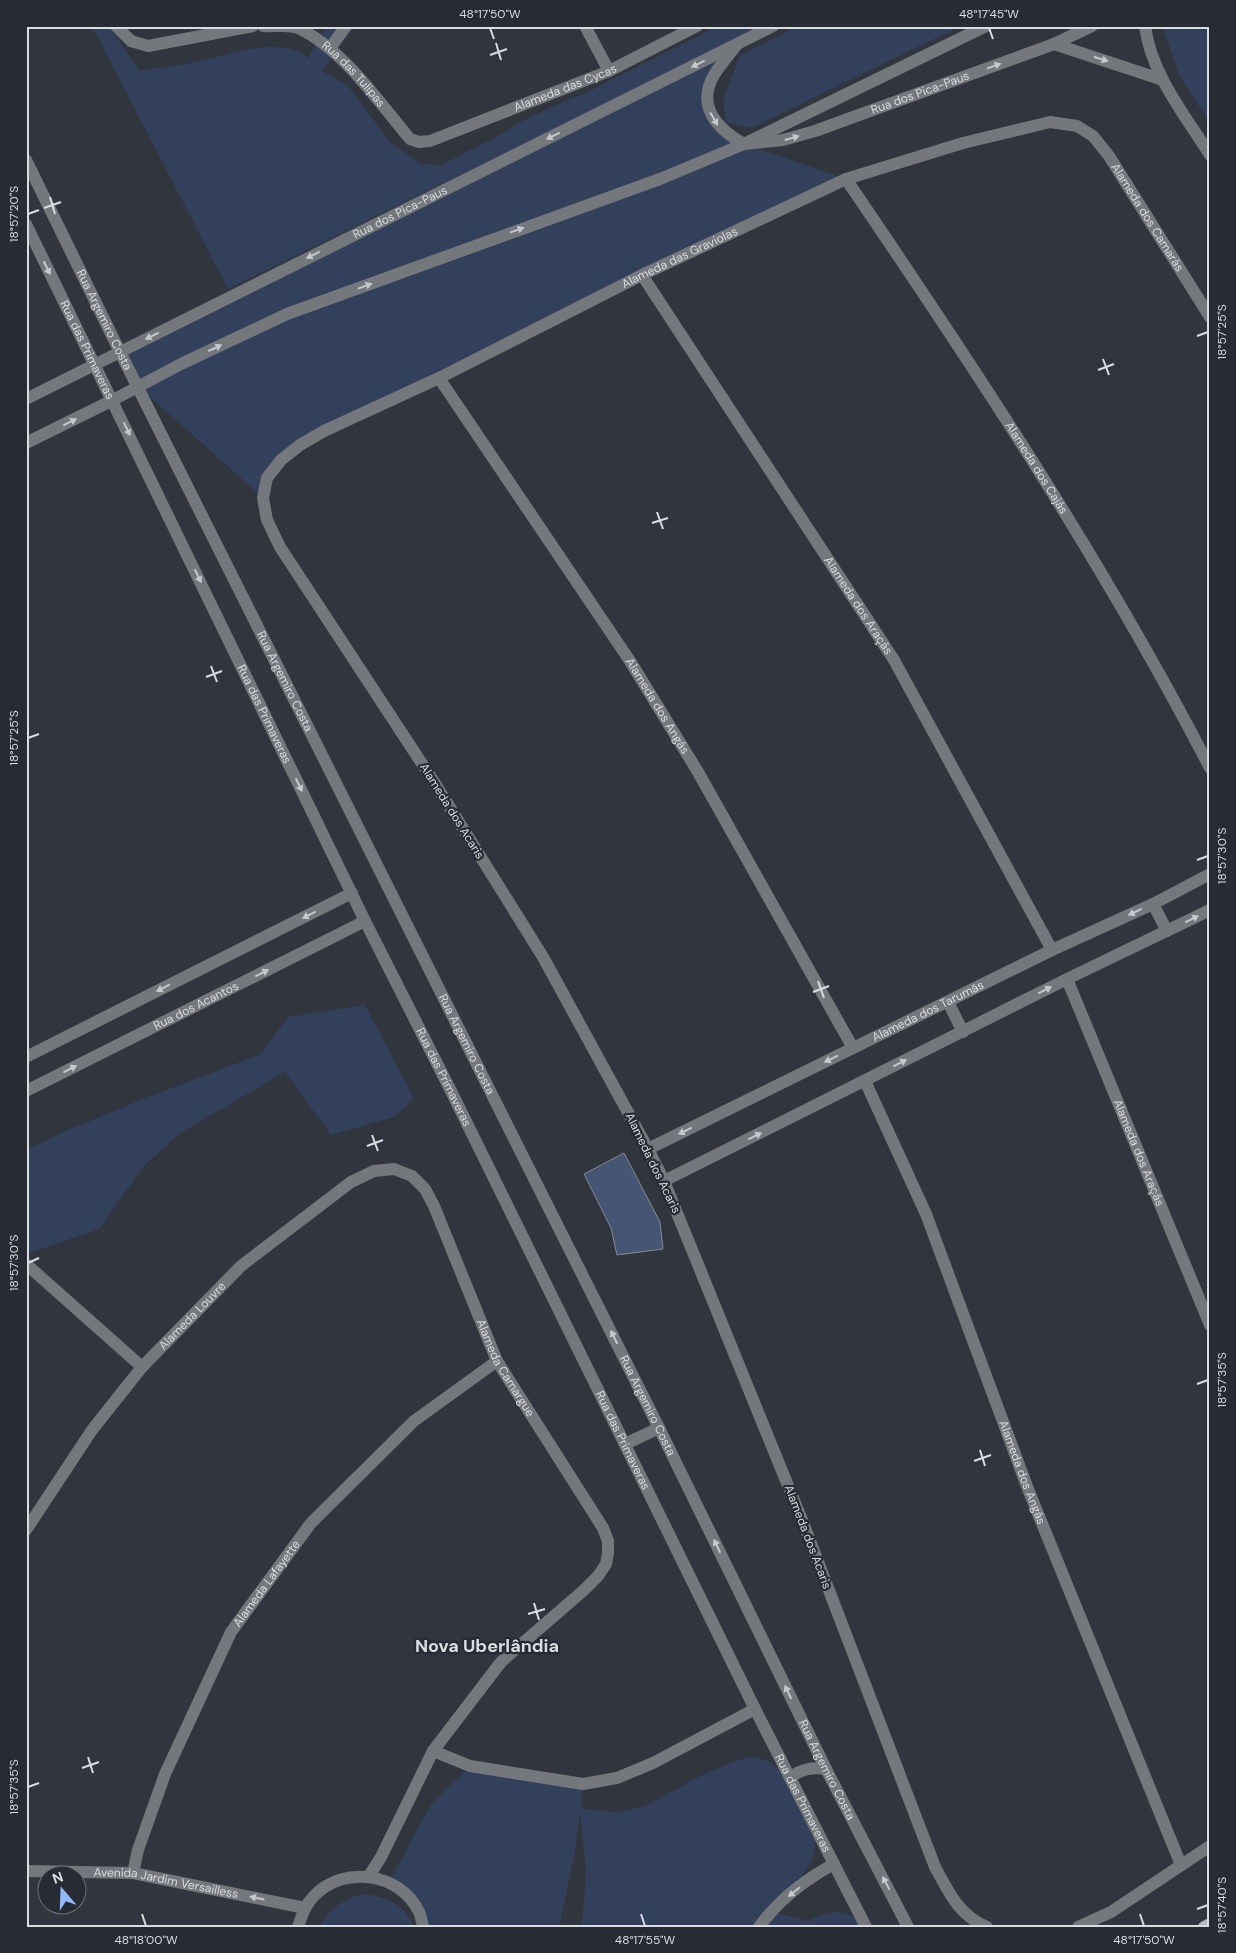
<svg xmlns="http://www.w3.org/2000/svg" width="1236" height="1953" viewBox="0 0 1236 1953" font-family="'DM Sans',sans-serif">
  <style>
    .green { fill: #32405c }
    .building { fill: #465573; stroke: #858a93 }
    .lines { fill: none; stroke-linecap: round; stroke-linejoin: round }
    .minor { stroke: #74777b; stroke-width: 12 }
    .major { stroke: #b3b8c0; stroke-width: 12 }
    .oneway { fill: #c5c8cd }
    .ticks { fill: none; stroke: #d9dce1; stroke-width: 2 }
    .labels { text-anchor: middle; stroke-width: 4.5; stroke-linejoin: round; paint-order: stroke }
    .street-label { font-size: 12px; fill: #d9dce1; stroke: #272b33 }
    .district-label { font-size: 18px; font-weight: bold; fill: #d9dce1; stroke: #272b33 }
    .neatline { fill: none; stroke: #d9dce1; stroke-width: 2 }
    .ticks-label { font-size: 12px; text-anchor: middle; fill: #d9dce1 }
  </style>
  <rect width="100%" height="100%" fill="#31353d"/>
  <g class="green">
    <path d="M92,26H109L139,70C161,68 182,65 204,60C234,54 281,35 308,58L327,26H355L322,71L348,86L390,142L421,164L441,165L504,133L520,122L558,104L586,93L718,26H763L228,289Z"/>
    <polygon points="798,26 961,26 752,128 726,122 723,100 740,55"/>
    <polygon points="1162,26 1210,26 1210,123 1180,77"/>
    <polygon points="736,45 714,76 709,109 744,144 846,179 642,275 281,460 263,498 138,386 120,352"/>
    <polygon points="365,1005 414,1098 394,1117 331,1135 285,1072 180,1133 143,1167 99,1229 26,1254 26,1150 59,1134 138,1101 261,1054 288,1017"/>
    <path d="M750,1757C764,1758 772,1762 782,1772L815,1842C817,1872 784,1890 766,1910L809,1921C824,1912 852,1905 859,1927H582L586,1870L580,1812L575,1852L559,1927H423L419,1911L389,1882L430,1806L470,1766L583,1784L581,1809L620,1812L646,1806L698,1777L738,1760Z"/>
    <path d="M362,1894C385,1896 405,1904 414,1927H321C328,1908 343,1900 362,1894Z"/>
  </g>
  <polygon class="building" points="624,1153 660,1222 663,1249 617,1255 611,1228 584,1174"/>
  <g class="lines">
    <g class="minor">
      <polyline points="116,26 131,41 148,46 253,26"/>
      <path id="s1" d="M263,26C273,27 289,24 298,28C343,49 378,101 410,139L419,142L430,141L609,71L697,26"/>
      <polyline points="585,26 609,71"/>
      <path d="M1145,26C1151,74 1185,115 1210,155"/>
      <polyline points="1054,44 1163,80"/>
      <path id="s2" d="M735,47C728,56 720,65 714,75C696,106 717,129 744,144L783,140L815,131L1054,44L1092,26"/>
      <polyline points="330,48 346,26"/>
      <path id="s3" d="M26,160L120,352L659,1428L826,1769L908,1927"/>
      <path id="s4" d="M846,179C976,370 1104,563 1210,768"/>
      <path id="s5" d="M26,224L365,921L452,1093L755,1709L866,1927"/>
      <path id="s6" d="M642,275L894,660L1052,950"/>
      <path id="s7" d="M439,378L630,661L698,772L853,1048"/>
      <path id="s8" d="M26,399L773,26"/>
      <polyline points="26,443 113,400 181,364 287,314 660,179 744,144 986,26"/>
      <polyline points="1153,904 1167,931"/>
      <path id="s9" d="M1067,979L1210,1325"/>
      <polyline points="948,1002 963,1032"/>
      <polyline points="26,1057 352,893"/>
      <path id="s10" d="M865,1081L926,1214L1028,1489L1181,1865"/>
      <path id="s11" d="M26,1091L365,921"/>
      <path id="s12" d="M648,1149L1052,950L1153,904L1210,874"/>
      <polyline points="664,1181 1067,979 1210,910"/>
      <polyline points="26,1264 142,1367"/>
      <polyline points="625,1444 659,1428"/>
      <path id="s13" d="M26,1530L92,1430L142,1367L241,1266L351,1182L374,1171L394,1169L412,1176L425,1189L434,1206L497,1361L603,1528L608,1541V1553L606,1564L598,1576L584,1590L501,1662L433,1751L381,1857L369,1876"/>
      <polyline points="433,1751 470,1766 583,1784 617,1778 653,1763 755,1709"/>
      <path d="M790,1777C803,1769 811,1767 826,1769"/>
      <path id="s14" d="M26,1871L133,1873L305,1908"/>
      <path id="s15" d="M133,1873L138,1850L165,1774L231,1632L311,1523L414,1421L497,1361"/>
      <path d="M298,1927C302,1915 305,1905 314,1896C343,1865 400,1872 419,1912C421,1916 422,1922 423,1927"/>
      <path d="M759,1927C778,1901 806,1879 834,1864"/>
      <path id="s16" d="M987,1927C958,1915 949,1892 935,1867L804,1525L664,1181L648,1149L543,957L434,782L280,547L267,520L263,498L267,478L281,460L300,445L324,431L439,378L642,275L846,179L963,143L1050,122L1077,126L1093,136L1109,156L1210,317"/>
      <polyline points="1078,1927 1111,1912 1210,1846"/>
    </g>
    <polyline class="major" points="1204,1927 1210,1924"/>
  </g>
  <defs><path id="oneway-solid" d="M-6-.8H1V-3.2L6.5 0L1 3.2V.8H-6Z" transform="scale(1.25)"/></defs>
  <g class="oneway">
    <use href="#oneway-solid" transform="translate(1101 59) rotate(18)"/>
    <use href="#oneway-solid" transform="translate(698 64) rotate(154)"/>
    <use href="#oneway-solid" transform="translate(994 66) rotate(-20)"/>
    <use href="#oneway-solid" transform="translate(714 119) rotate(60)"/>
    <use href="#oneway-solid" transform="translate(553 136) rotate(154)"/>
    <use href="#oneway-solid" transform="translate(792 138) rotate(-16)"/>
    <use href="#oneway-solid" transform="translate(517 230) rotate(-20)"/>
    <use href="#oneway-solid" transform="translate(313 255) rotate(154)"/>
    <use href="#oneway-solid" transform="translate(47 268) rotate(64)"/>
    <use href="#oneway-solid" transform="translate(365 286) rotate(-20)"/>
    <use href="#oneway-solid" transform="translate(152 336) rotate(154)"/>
    <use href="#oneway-solid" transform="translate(215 348) rotate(-25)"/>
    <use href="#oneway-solid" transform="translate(70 422) rotate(-26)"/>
    <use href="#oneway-solid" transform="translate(127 429) rotate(64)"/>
    <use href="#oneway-solid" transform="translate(198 576) rotate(64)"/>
    <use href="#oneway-solid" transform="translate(299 785) rotate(64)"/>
    <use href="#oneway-solid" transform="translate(1135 912) rotate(155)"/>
    <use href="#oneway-solid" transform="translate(309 915) rotate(153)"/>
    <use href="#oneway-solid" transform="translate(1192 919) rotate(-26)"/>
    <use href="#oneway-solid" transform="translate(262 973) rotate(-27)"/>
    <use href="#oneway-solid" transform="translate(163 988) rotate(153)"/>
    <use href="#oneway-solid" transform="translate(1045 990) rotate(-27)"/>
    <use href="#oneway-solid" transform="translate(831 1059) rotate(154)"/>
    <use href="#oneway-solid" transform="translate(900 1063) rotate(-27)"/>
    <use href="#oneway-solid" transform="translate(70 1069) rotate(-27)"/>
    <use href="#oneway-solid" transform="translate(685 1131) rotate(154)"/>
    <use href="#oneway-solid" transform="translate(755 1136) rotate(-26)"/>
    <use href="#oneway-solid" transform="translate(614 1337) rotate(-116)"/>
    <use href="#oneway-solid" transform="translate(717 1546) rotate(-116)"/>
    <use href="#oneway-solid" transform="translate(788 1692) rotate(-116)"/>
    <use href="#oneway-solid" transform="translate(886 1883) rotate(-118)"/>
    <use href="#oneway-solid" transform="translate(794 1892) rotate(141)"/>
    <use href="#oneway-solid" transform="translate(257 1898) rotate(-169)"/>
  </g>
  <path class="ticks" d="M490,28L494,39M989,28L993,39M496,43L501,60M490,55L507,49M50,197L55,214M44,208L61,202M28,214L39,210M1197,336L1208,332M1103,359L1109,375M1098,370L1114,364M657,512L663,529M652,523L668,518M211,666L217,682M206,677L222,671M28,738L39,734M1197,860L1208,856M818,981L824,998M813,992L829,986M372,1135L378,1151M367,1146L383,1140M28,1263L39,1258M1197,1384L1208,1380M980,1450L985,1466M974,1461L991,1455M534,1603L539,1620M528,1614L545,1609M88,1757L93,1773M82,1768L99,1762M28,1787L39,1783M1197,1909L1208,1905M142,1914L146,1926M641,1914L645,1926M1140,1914L1144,1926"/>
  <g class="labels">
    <g class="street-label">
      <text dy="4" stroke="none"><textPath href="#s1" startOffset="108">Rua das Tulipas</textPath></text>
      <text dy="4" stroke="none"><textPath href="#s1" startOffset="360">Alameda das Cycas</textPath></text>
      <text dy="4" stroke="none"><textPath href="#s2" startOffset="305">Rua dos Pica-Paus</textPath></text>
      <text dy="4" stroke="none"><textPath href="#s8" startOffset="418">Rua dos Pica-Paus</textPath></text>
      <text dy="4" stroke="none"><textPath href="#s16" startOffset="2644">Alameda dos Camarás</textPath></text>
      <text dy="4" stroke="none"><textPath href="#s16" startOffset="2104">Alameda das Graviolas</textPath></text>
      <text dy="4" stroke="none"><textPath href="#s3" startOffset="178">Rua Argemiro Costa</textPath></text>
      <text dy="4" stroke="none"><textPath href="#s5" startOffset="140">Rua das Primaveras</textPath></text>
      <text dy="4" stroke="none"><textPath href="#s4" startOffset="346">Alameda dos Cajás</textPath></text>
      <text dy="4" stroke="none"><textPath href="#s6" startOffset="395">Alameda dos Araçás</textPath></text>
      <text dy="4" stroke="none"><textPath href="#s3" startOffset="582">Rua Argemiro Costa</textPath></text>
      <text dy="4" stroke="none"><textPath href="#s7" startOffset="394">Alameda dos Angás</textPath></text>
      <text dy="4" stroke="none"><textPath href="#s5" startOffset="545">Rua das Primaveras</textPath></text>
      <text transform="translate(452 811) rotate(58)" y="4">Alameda dos Acaris</text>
      <text dy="4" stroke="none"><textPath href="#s11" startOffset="190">Rua dos Acantos</textPath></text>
      <text dy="4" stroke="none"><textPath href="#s12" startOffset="312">Alameda dos Tarumãs</textPath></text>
      <text dy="4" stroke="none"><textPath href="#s3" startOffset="988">Rua Argemiro Costa</textPath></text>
      <text dy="4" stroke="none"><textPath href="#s5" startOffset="950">Rua das Primaveras</textPath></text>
      <text dy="4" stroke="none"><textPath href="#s9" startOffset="188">Alameda dos Araçás</textPath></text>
      <text transform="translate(653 1163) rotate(64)" y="4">Alameda dos Acaris</text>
      <text dy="4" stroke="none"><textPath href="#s13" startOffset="272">Alameda Louvre</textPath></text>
      <text dy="4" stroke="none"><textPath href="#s13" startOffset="760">Alameda Camargue</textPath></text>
      <text dy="4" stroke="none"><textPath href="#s3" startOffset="1392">Rua Argemiro Costa</textPath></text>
      <text dy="4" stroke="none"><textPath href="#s5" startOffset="1355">Rua das Primaveras</textPath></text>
      <text dy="4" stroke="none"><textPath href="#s10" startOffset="422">Alameda dos Angás</textPath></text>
      <text transform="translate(808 1537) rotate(69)" y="4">Alameda dos Acaris</text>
      <text dy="4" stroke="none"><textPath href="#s15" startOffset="321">Alameda Lafayette</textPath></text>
      <text dy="4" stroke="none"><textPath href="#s3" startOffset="1798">Rua Argemiro Costa</textPath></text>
      <text dy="4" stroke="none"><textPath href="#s5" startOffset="1760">Rua das Primaveras</textPath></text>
      <text dy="4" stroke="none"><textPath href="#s14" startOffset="141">Avenida Jardim Versailless</textPath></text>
    </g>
    <g class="district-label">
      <text x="487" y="1652">Nova Uberlândia</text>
    </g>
  </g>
  <rect width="1236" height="1953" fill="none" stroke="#272b33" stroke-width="55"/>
  <g transform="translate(62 1890) rotate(341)"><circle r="24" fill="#272b33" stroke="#6e7279"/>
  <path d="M0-4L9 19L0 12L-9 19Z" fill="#93b7fd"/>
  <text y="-8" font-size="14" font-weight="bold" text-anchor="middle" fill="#d9dce1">N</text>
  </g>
  <rect x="28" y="28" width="1180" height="1898" class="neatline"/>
  <g class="ticks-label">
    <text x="490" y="18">48°17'50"W</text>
    <text x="989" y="18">48°17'45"W</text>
    <text transform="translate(14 214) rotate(-90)" y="4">18°57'20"S</text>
    <text transform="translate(1222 332) rotate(-90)" y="4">18°57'25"S</text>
    <text transform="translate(14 738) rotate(-90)" y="4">18°57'25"S</text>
    <text transform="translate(1222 856) rotate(-90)" y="4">18°57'30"S</text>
    <text transform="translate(14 1263) rotate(-90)" y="4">18°57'30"S</text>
    <text transform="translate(1222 1380) rotate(-90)" y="4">18°57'35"S</text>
    <text transform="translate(14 1787) rotate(-90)" y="4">18°57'35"S</text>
    <text transform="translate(1222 1905) rotate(-90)" y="4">18°57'40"S</text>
    <text x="146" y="1944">48°18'00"W</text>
    <text x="645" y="1944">48°17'55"W</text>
    <text x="1144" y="1944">48°17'50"W</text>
  </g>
</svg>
